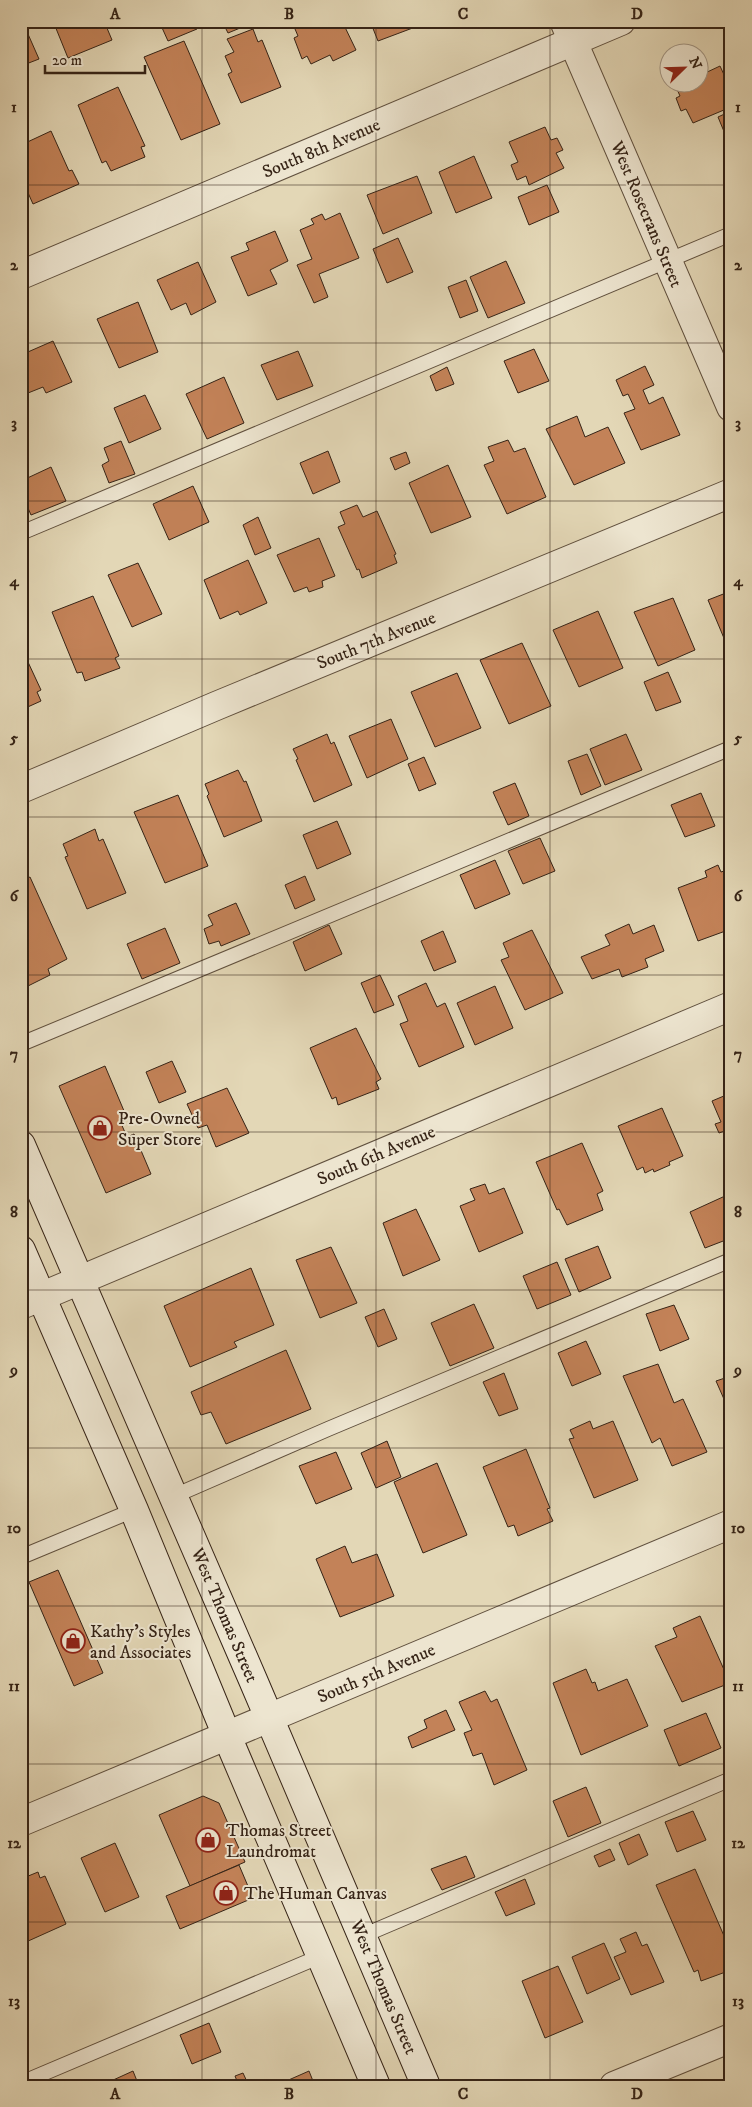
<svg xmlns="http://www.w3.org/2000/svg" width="752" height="2107" viewBox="0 0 752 2107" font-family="'IM FELL DW Pica',serif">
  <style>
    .building { fill: #c38258; stroke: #352316 }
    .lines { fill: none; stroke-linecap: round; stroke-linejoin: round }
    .lane-casing { stroke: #60503e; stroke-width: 16 }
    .street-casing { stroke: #60503e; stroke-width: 30 }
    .secondary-casing { stroke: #352316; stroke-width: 30 }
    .lane { stroke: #ede5d0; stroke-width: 14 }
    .street { stroke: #ede5d0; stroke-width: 28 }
    .secondary { stroke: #ede5d0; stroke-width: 28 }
    .grid { fill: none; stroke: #352316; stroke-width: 1; stroke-opacity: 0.55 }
    .labels { text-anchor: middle; stroke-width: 4; stroke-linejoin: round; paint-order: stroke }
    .street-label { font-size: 18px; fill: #352316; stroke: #ede5d0 }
    .poi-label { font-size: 18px; fill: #352316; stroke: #ede5d0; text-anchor: start }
    .neatline { fill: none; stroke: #352316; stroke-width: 2 }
    .grid-label { font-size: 16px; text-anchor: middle; font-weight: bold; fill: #352316 }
  </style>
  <rect width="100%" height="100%" fill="#e3d7b6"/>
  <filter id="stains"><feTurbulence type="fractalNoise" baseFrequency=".004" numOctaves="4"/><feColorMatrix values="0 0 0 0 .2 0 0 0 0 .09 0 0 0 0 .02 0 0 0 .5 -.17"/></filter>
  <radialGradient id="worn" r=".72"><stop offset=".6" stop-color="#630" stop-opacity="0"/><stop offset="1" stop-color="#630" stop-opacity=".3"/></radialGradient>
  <g class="building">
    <polygon points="53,21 104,21 112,40 68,58"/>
    <polygon points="159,21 194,21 197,29 168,41"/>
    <polygon points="222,21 257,21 228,33"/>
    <polygon points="342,21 356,50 333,61 330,55 311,64 307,56 302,59 294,38 298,36 292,22"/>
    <polygon points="370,21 417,21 418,26 378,41"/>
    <polygon points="24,25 39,59 21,66 21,26"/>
    <polygon points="253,29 258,42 262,40 281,87 241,103 228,74 232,72 225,56 234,52 227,39"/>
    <polygon points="184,41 220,124 181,140 144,57"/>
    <polygon points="700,65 703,74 720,66 731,90 731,107 693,123 686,109 681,111 676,98 680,96 676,87 680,86 678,82 700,82"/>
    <polygon points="118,87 145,146 141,147 145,157 111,171 106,161 102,163 78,105"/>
    <polygon points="731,111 731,145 730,146 718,117"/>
    <polygon points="545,127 551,140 557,138 563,150 556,153 564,168 529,185 526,176 517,180 511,165 518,162 509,142"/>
    <polygon points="51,131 69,171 72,170 79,184 33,204 21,177 21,145"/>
    <polygon points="474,156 492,198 456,213 439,172"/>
    <polygon points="417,176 432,213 383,234 367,195"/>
    <polygon points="547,185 559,212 529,225 518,197"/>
    <polygon points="340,213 359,258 319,274 328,297 314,303 297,265 312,259 300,230 314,224 311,219 322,214 325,220"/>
    <polygon points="275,231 288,261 270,270 277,284 248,296 231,257 249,250 246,243"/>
    <polygon points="398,238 413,272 387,283 373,249"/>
    <polygon points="506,261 525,303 488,318 470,277"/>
    <polygon points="198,262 216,302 191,315 186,303 171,310 157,280"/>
    <polygon points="466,280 478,311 460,318 448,287"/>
    <polygon points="138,302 158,352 119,368 97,319"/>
    <polygon points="53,341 72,382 46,393 43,387 23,395 21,391 21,355"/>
    <polygon points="534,349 549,381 518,393 504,361"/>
    <polygon points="298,351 313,386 277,400 261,365"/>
    <polygon points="645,366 654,385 643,390 649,404 663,397 680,435 641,450 624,413 635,409 628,394 623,396 616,380"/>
    <polygon points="447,367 454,384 436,391 430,376"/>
    <polygon points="224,377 244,423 207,439 186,394"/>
    <polygon points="145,395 161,429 129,443 114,408"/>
    <polygon points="577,416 585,437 608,427 625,463 574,485 546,429"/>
    <polygon points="508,440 514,452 525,448 546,497 507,514 484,465 494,461 488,447"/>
    <polygon points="121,441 135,474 109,483 102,465 109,461 104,448"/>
    <polygon points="328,451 340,482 313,494 300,463"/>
    <polygon points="406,452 410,463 395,470 390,458"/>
    <polygon points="448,465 471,517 431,533 409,483"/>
    <polygon points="51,467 66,501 31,515 21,492 21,481"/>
    <polygon points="193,486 209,522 169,540 153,504"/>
    <polygon points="357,505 363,517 377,511 396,554 394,555 397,563 362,578 359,569 357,570 338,527 345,524 340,512"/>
    <polygon points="258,517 271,548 255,555 243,525"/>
    <polygon points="319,538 335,576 322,581 323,587 309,592 307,587 294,592 277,555"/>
    <polygon points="248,560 267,603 240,615 238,611 220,619 204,580"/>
    <polygon points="138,563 162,614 132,627 108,575"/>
    <polygon points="731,591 731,641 726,643 708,600"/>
    <polygon points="93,596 119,656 115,658 120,668 85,681 82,672 77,673 52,612"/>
    <polygon points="673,598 695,650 658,666 634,612"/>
    <polygon points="598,611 623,668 579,687 553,630"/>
    <polygon points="522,643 551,706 509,724 480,660"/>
    <polygon points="21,647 41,690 37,692 41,701 21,710"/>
    <polygon points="668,672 681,702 656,711 644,682"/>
    <polygon points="457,673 481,728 435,747 411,692"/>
    <polygon points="391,719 408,759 367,778 349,736"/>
    <polygon points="327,734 331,744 334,742 352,785 314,802 296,760 298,759 293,749"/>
    <polygon points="626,734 642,770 605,785 590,749"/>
    <polygon points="587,754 601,786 581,795 568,761"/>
    <polygon points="424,757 436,784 419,791 408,764"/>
    <polygon points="238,770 244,782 246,781 262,821 224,837 207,796 209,794 205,784"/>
    <polygon points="515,783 529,816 508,825 493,792"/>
    <polygon points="701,793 715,826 685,837 671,805"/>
    <polygon points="178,795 208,866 165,883 134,812"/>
    <polygon points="337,821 351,854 317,869 303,835"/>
    <polygon points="95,829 99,841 103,839 126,893 87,909 65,857 68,856 63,844"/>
    <polygon points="540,838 555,871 523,884 508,851"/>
    <polygon points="495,860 510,894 475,909 460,875"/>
    <polygon points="718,865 721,872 724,871 731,887 731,929 698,941 678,888 707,877 705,871"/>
    <polygon points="305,876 315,900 295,909 285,885"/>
    <polygon points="30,877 67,959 48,969 50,975 28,986 25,979 21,980 21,881"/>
    <polygon points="236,903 250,934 221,946 219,941 209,944 204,929 213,925 208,915"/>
    <polygon points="629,924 633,934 654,925 664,951 645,959 648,967 622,977 619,969 592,979 581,957 610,945 605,935"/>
    <polygon points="329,925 342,954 305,971 293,942"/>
    <polygon points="165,928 180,963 142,979 127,944"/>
    <polygon points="532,930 563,993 525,1010 501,960 509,957 503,943"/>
    <polygon points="443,931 456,962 434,971 421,941"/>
    <polygon points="380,975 394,1005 374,1013 361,983"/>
    <polygon points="426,983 437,1007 445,1003 464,1047 419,1067 400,1024 408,1021 398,996"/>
    <polygon points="495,986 513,1028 475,1045 457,1003"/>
    <polygon points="356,1028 381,1079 376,1082 379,1089 338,1105 336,1097 332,1099 310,1048"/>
    <polygon points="172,1061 186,1092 159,1103 146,1072"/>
    <polygon points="105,1066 127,1118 120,1121 127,1137 134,1134 151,1174 106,1193 59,1086"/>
    <polygon points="227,1088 249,1133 216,1147 207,1125 198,1128 187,1104"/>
    <polygon points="731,1093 731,1142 730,1142 725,1131 719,1133 715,1124 721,1122 712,1101"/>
    <polygon points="662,1108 683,1156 669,1162 670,1165 654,1172 653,1169 645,1173 643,1167 637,1170 618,1126"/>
    <polygon points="582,1143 603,1191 597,1194 603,1210 567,1225 559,1209 557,1210 536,1162"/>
    <polygon points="485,1184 489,1194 504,1188 523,1233 479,1252 460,1206 475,1200 470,1189"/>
    <polygon points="725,1196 731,1209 731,1238 705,1248 690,1212"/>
    <polygon points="416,1209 440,1260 403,1276 383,1223"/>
    <polygon points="598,1246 611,1278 579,1292 565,1259"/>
    <polygon points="331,1247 357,1303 320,1318 296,1260"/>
    <polygon points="557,1262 571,1295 537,1309 523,1276"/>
    <polygon points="251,1268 274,1325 234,1342 237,1347 190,1367 164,1306"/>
    <polygon points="474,1304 494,1348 450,1366 431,1323"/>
    <polygon points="674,1305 689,1339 660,1351 646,1314"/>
    <polygon points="384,1309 397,1339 378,1347 365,1317"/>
    <polygon points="586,1341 601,1374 572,1386 558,1353"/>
    <polygon points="286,1350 311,1409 226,1444 211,1412 201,1415 191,1392"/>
    <polygon points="658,1364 674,1403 683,1399 707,1452 672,1466 660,1438 652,1443 623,1376"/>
    <polygon points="504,1373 518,1409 499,1416 483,1382"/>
    <polygon points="731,1376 731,1415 716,1381"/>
    <polygon points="590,1421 593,1429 613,1421 638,1480 594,1498 569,1439 574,1438 570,1430"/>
    <polygon points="387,1441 401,1477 376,1488 361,1453"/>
    <polygon points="526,1449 550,1508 547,1509 553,1521 518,1536 514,1525 508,1527 483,1467"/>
    <polygon points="336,1452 352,1489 316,1504 299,1466"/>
    <polygon points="437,1463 467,1535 423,1553 394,1482"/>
    <polygon points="345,1546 352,1563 377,1554 394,1596 340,1617 316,1559"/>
    <polygon points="58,1570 103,1673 74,1686 29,1582"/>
    <polygon points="700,1616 730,1683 682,1702 655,1646 677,1637 673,1628"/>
    <polygon points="586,1669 592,1683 595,1682 598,1691 627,1679 648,1726 581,1755 553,1683"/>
    <polygon points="485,1691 491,1702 497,1699 527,1770 494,1785 482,1753 473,1756 464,1733 472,1730 459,1702"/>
    <polygon points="446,1710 455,1730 412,1748 408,1737 427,1728 424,1720"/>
    <polygon points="706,1713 721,1748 679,1766 664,1730"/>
    <polygon points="586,1787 601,1823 568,1837 553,1801"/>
    <polygon points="203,1796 219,1803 245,1862 190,1886 159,1815"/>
    <polygon points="693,1811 706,1840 677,1852 665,1822"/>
    <polygon points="639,1834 648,1855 628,1865 619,1843"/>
    <polygon points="115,1843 139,1897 105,1912 81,1858"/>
    <polygon points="610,1849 615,1860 599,1867 594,1856"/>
    <polygon points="466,1856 475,1877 442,1890 431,1869"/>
    <polygon points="239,1865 253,1898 180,1929 166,1896"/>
    <polygon points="695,1869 731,1952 731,1970 701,1981 698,1970 694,1972 656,1885"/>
    <polygon points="38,1872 40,1878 45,1876 66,1924 26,1942 21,1931 21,1879"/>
    <polygon points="525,1879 535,1904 506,1916 495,1892"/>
    <polygon points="636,1932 642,1946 647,1944 664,1982 631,1995 614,1957 626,1952 620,1939"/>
    <polygon points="604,1943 620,1979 587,1994 572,1957"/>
    <polygon points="558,1966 583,2022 545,2038 522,1981"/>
    <polygon points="209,2023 221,2052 192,2064 180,2035"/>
    <polygon points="133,2071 139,2086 100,2086"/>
    <polygon points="309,2071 315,2086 275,2086"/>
    <polygon points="243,2073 249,2086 239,2086 235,2076"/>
  </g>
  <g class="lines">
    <g class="lane-casing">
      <g id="lane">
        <polyline points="21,533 731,234"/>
        <polyline points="21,1044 731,748"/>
        <polyline points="174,1496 328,1429 731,1260"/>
        <polyline points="21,1557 134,1510"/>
        <polyline points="362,1936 731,1779"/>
        <polyline points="21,2083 321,1956"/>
      </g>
    </g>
    <g class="street-casing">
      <g id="street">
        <polyline points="564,21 731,407"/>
        <polyline points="21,275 621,21"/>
        <polyline points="21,789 216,706 731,493"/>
        <polyline points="21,1305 731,1006"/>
        <polyline points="21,1822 731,1524"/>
        <polyline points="614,2086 731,2038"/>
      </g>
    </g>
    <g class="secondary-casing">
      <g id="secondary">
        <polyline points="21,1145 253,1680 426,2086"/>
        <polyline points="21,1250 134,1510 227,1736 376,2086"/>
      </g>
    </g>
    <use href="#lane" class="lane"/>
    <use href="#street" class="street"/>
    <use href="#secondary" class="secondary"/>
  </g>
  <path class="grid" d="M202,21V2086M376,21V2086M550,21V2086M21,185H731M21,343H731M21,501H731M21,659H731M21,817H731M21,975H731M21,1132H731M21,1290H731M21,1448H731M21,1606H731M21,1764H731M21,1922H731"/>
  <defs>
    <g id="shop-ring" transform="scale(1.25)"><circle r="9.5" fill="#ede5d0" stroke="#8f2418" stroke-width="1.5"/><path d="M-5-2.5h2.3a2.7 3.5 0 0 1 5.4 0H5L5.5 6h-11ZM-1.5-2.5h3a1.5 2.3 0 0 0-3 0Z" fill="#8f2418"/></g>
  </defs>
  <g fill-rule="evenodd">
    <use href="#shop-ring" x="100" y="1128"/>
    <use href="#shop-ring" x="73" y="1641"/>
    <use href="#shop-ring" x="208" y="1840"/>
    <use href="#shop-ring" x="226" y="1893"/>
  </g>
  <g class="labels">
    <g class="street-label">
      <text transform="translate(321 148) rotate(-23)" y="6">South 8th Avenue</text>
      <text transform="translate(647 214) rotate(67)" y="6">West Rosecrans Street</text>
      <text transform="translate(376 640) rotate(-22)" y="6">South 7th Avenue</text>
      <text transform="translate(376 1155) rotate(-23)" y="6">South 6th Avenue</text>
      <text transform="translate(225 1615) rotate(67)" y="6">West Thomas Street</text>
      <text transform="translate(376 1673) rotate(-23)" y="6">South 5th Avenue</text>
      <text transform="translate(384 1987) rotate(67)" y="6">West Thomas Street</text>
    </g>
    <g class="poi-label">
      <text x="118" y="1124">Pre-Owned<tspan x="118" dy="21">Super Store</tspan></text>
      <text x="90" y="1637">Kathy's Styles<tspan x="90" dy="21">and Associates</tspan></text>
      <text x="226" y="1836">Thomas Street<tspan x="226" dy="21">Laundromat</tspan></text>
      <text x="244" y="1899">The Human Canvas</text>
    </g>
  </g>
  <rect width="752" height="2107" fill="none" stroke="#e3d7b6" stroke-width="55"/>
  <g transform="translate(684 68) rotate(67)"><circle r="24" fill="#ede5d0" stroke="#a39786"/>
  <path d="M0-4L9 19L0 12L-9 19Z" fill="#8f2418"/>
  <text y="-8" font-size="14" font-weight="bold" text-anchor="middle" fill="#352316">N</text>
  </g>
  <path d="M45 65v8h100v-8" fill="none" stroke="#352316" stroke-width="2.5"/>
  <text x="52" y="65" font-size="15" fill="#352316" stroke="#ede5d0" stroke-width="4" paint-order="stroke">20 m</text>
  <rect x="28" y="28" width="696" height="2052" class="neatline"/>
  <g class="grid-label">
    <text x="115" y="19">A</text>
    <text x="289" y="19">B</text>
    <text x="463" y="19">C</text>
    <text x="637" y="19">D</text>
    <text x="14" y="112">1</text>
    <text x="738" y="112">1</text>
    <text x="14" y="270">2</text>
    <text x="738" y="270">2</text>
    <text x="14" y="428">3</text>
    <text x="738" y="428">3</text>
    <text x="14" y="586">4</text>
    <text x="738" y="586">4</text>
    <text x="14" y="743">5</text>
    <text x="738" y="743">5</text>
    <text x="14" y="901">6</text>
    <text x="738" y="901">6</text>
    <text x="14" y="1059">7</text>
    <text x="738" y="1059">7</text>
    <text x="14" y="1217">8</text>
    <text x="738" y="1217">8</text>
    <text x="14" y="1375">9</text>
    <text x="738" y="1375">9</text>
    <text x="14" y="1533">10</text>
    <text x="738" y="1533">10</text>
    <text x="14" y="1691">11</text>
    <text x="738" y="1691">11</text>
    <text x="14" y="1848">12</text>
    <text x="738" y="1848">12</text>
    <text x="14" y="2006">13</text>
    <text x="738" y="2006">13</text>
    <text x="115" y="2099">A</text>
    <text x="289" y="2099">B</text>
    <text x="463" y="2099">C</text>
    <text x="637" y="2099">D</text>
  </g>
  <rect width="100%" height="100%" filter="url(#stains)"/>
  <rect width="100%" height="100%" fill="url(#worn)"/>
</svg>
